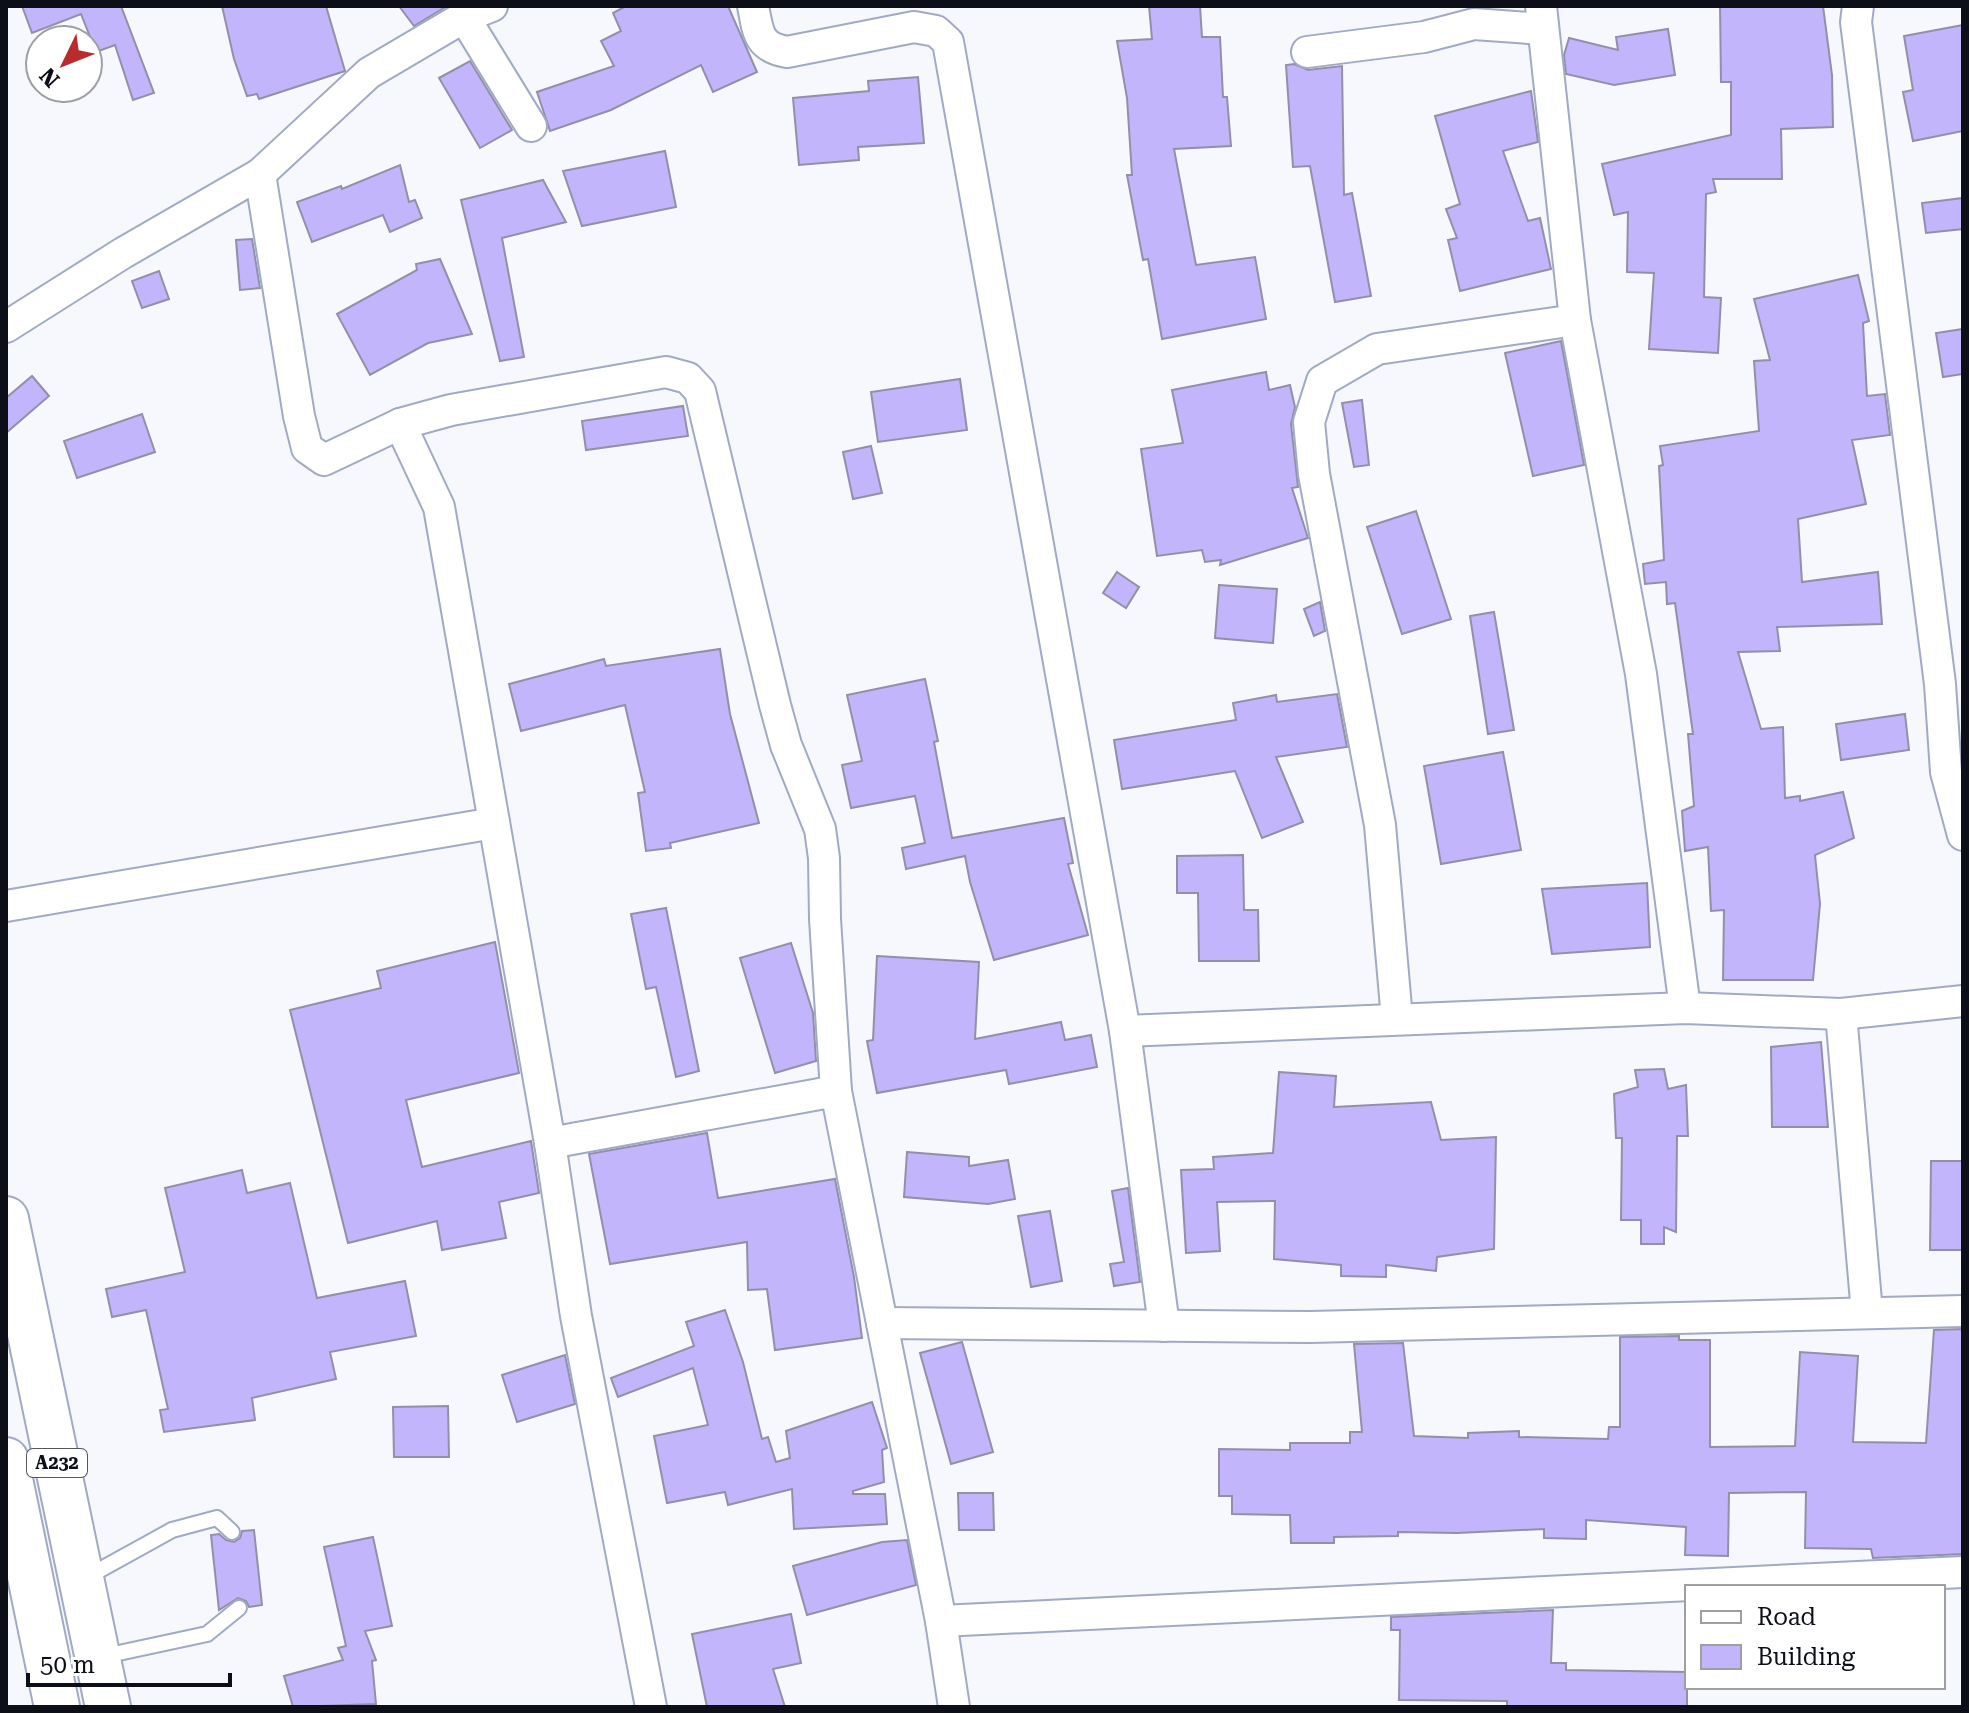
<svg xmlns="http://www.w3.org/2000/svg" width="1969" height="1713" viewBox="0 0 1969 1713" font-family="'Roboto Serif',serif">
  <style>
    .building { fill: #c2b5fb; stroke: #938faa; stroke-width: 2 }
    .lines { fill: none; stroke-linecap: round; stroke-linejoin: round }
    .service-casing { stroke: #a0aac5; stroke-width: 18 }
    .minor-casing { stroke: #a0aac5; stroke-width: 34 }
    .trunk-casing { stroke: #a0aac5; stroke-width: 48 }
    .service { stroke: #fff; stroke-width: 14 }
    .minor { stroke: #fff; stroke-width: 30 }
    .trunk { stroke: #fff; stroke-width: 44 }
    .labels { text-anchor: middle; stroke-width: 6; stroke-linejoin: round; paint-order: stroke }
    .shield { fill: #fff; stroke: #55575d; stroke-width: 2 }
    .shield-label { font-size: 18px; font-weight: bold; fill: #0c0f18 }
  </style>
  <rect width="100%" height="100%" fill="#f6f8fe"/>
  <g class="building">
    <polygon points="22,6 121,6 154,93 133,100 115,45 96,52 81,14 32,33"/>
    <polygon points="222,6 326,6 345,71 259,99 257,94 247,96 234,59"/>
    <polygon points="399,6 447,6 414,26"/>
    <polygon points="626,6 728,6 757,72 713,92 701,65 611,110 550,131 537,92 614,66 601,41 621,31 613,13"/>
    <polygon points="1149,6 1200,6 1202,37 1220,37 1223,97 1227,97 1231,146 1174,149 1196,265 1255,257 1266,319 1162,339 1148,259 1143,260 1127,175 1132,175 1127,98 1117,41 1152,39"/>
    <polygon points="1720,6 1823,6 1832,75 1833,127 1781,129 1782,179 1713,179 1716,192 1706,194 1704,297 1721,298 1718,353 1649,349 1654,273 1627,272 1628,212 1614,215 1602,164 1731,135 1731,82 1721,82"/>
    <polygon points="1963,25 1963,131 1913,141 1903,92 1913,90 1904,36"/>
    <polygon points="1668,29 1675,75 1614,85 1566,74 1564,55 1569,38 1618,50 1616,37"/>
    <polygon points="470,61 512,130 480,148 439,78"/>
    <polygon points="1294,64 1308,70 1342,66 1344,195 1352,193 1371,296 1335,302 1310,166 1293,167 1286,65"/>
    <polygon points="918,77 924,143 858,147 859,160 799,165 793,98 869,91 868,81"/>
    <polygon points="1531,91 1538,142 1503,151 1528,221 1540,218 1551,269 1460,291 1448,240 1457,238 1446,209 1460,204 1435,116"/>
    <polygon points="665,151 676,207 582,226 563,171"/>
    <polygon points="400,165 409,202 415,200 422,218 390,232 383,215 312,242 297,202 341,186 342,189"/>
    <polygon points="543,180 566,222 502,238 524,357 500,361 461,200"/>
    <polygon points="1963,198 1963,229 1926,233 1922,203"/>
    <polygon points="252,239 260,288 240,290 236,240"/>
    <polygon points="440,259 472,334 428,343 370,375 337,314 417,270 416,264"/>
    <polygon points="159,271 169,299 142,308 132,281"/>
    <polygon points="1858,275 1869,321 1863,323 1867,396 1885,394 1890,435 1852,440 1866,504 1798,519 1802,582 1878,572 1882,624 1777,627 1780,651 1738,652 1761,729 1783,727 1785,798 1800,796 1800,801 1843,792 1854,838 1815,855 1820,904 1813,980 1723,980 1724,910 1711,911 1708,847 1685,851 1682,811 1694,806 1688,734 1693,734 1675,603 1667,604 1666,582 1645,584 1643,564 1664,560 1659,466 1663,465 1660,446 1759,431 1754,361 1770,360 1754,299"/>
    <polygon points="1963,329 1963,374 1943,377 1936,333"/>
    <polygon points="1561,341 1584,465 1533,476 1505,353"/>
    <polygon points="1266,372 1269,390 1290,385 1295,407 1291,424 1298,487 1292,488 1308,538 1220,565 1221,560 1205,562 1202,550 1157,556 1141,449 1183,443 1172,390"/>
    <polygon points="32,376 49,396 6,433 6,398"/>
    <polygon points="960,379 967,430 878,442 871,392"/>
    <polygon points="1362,400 1369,465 1354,467 1342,403"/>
    <polygon points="683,406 688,436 586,450 582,421"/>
    <polygon points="142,414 155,452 77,478 64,441"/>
    <polygon points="871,446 882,493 853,499 843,452"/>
    <polygon points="1416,511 1451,619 1402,634 1367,527"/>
    <polygon points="1117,572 1139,587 1126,608 1103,593"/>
    <polygon points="1219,585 1277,589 1273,643 1215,638"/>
    <polygon points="1320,602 1325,631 1314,636 1304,609"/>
    <polygon points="1494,612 1514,730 1488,734 1470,616"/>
    <polygon points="720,649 730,714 759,823 670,843 671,848 646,851 638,793 645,792 625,705 521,731 509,684 604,659 606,666"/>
    <polygon points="925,679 938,741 934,742 952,838 1064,818 1073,863 1068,864 1088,935 994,960 970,882 965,856 906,869 902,848 925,843 915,796 851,808 842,765 862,761 847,695"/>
    <polygon points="1337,694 1347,747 1276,757 1303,822 1262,838 1235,771 1122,789 1114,740 1236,720 1233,703 1276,695 1277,702"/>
    <polygon points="1905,714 1909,750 1841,760 1836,724"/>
    <polygon points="1503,752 1521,850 1441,864 1424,766"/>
    <polygon points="1243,855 1244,910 1258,910 1259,961 1199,961 1198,893 1177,893 1177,856"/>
    <polygon points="1647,883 1650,947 1552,954 1542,889"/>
    <polygon points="666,908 699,1071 676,1077 656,987 646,989 631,914"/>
    <polygon points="495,942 519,1073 406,1100 422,1167 531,1141 539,1193 499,1202 506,1238 442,1250 437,1221 348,1243 290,1010 381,988 377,971"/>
    <polygon points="791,943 813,1013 816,1061 775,1073 740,958"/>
    <polygon points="877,956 979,962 975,1039 1061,1022 1065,1040 1091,1035 1097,1067 1009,1084 1006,1070 877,1093 867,1041 873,1040"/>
    <polygon points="1821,1042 1828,1127 1772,1127 1771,1047"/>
    <polygon points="1664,1069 1668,1089 1686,1085 1688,1136 1677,1136 1676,1232 1664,1227 1664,1244 1641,1244 1641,1220 1621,1220 1622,1138 1616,1138 1614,1094 1638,1087 1635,1070"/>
    <polygon points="1279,1072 1336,1076 1334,1107 1431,1102 1441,1140 1496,1137 1494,1249 1437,1257 1436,1271 1386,1265 1386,1277 1341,1276 1341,1265 1274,1259 1275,1201 1217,1202 1220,1251 1186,1253 1181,1170 1214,1169 1213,1157 1273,1153"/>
    <polygon points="707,1133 718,1198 835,1179 854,1277 862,1338 775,1350 767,1289 748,1290 747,1242 610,1264 589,1154"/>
    <polygon points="907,1152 969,1157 969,1166 1008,1160 1015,1199 988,1204 904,1197"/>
    <polygon points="1931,1161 1963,1161 1963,1250 1930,1250"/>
    <polygon points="242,1170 247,1193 290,1183 317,1298 405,1281 416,1336 330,1352 336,1379 252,1398 255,1420 164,1432 160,1410 168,1409 146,1310 112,1317 106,1289 185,1272 165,1188"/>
    <polygon points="1128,1188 1140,1282 1114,1286 1110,1264 1124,1262 1112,1191"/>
    <polygon points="1050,1211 1062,1281 1031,1287 1018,1216"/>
    <polygon points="725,1310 743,1362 762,1439 768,1437 776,1462 790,1458 786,1431 872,1402 887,1448 882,1450 884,1482 853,1491 853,1494 885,1494 887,1524 794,1529 792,1489 728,1505 725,1492 667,1503 654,1436 708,1425 693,1368 618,1397 611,1378 694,1346 686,1322"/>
    <polygon points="1963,1329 1963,1554 1873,1558 1871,1549 1805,1548 1806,1492 1729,1493 1728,1556 1685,1555 1686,1527 1586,1520 1586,1539 1544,1538 1544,1529 1457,1533 1398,1532 1398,1536 1334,1537 1334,1543 1291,1543 1290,1515 1232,1514 1232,1496 1219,1496 1219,1449 1290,1450 1290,1443 1350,1443 1350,1432 1362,1432 1354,1344 1403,1343 1414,1436 1468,1438 1468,1433 1519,1431 1519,1437 1608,1439 1609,1427 1620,1427 1620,1337 1679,1336 1679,1340 1710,1340 1710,1447 1795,1446 1800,1352 1858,1356 1853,1442 1926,1443 1934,1330"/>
    <polygon points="962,1342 993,1452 951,1464 920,1353"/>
    <polygon points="565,1355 575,1404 517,1422 502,1375"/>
    <polygon points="448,1406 449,1457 394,1457 393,1407"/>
    <polygon points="958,1493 993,1493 994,1530 959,1530"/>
    <polygon points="254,1530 262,1605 249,1607 246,1601 238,1598 219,1610 211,1535 219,1534 226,1540 234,1542 240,1538 242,1531"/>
    <polygon points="373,1537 392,1626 365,1631 376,1660 372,1661 376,1704 293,1707 284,1676 343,1660 338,1648 346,1646 324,1547"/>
    <polygon points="907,1540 916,1585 807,1615 793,1566 882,1542"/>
    <polygon points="1553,1610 1551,1663 1566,1663 1566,1670 1687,1672 1687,1707 1507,1707 1507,1701 1399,1700 1400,1630 1391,1630 1391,1617"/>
    <polygon points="791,1614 801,1663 773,1669 785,1707 707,1707 692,1634"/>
  </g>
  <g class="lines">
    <g class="service-casing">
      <g id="service">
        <polyline points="87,1577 172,1530 217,1518 232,1532"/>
        <polyline points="100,1657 207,1634 239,1608"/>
      </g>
    </g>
    <g class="minor-casing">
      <g id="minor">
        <path d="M753,6C758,32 758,47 787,52L914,27L936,31L948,42L1125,1031L1164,1326"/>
        <polyline points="1541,6 1575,320 1641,674 1685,1008"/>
        <polyline points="1858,6 1856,22 1940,684 1946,772 1963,835"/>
        <polyline points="464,17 531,126"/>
        <polyline points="1307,52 1424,37 1474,24 1543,29"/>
        <polyline points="260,174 369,73 464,17 492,6"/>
        <polyline points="6,327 123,253 260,174 299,416 307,448 324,460 400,424 439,507 550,1143 576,1316 651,1707"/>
        <polyline points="400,424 451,410 666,372 688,378 700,391 775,705 786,745 820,829 824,858 825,919 836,1091 941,1621 954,1707"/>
        <polyline points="6,906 494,823"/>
        <polyline points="1841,1014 1867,1313"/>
        <polyline points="1397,1019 1380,825 1314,474 1309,422 1322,381 1377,349 1575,320"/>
        <polyline points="1125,1031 1685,1008 1841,1014 1963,1001"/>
        <polyline points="550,1143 836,1091"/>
        <polyline points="882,1323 1310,1327 1963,1311"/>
        <polyline points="941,1621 1963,1572"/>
      </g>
    </g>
    <g class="trunk-casing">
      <g id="trunk">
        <polyline points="6,1219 108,1707"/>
        <polyline points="6,1460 57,1707"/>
      </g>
    </g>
    <use href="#service" class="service"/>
    <use href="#minor" class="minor"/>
    <use href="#trunk" class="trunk"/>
  </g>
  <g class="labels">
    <rect class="shield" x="27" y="1449" width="60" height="28" rx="6"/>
    <g class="shield-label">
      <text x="57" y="1469">A232</text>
    </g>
  </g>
  <rect width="1969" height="1713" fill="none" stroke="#0c0f18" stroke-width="16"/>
  <rect x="1685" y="1585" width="260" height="104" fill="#ffffff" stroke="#9e9fa3" stroke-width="2"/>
  <rect x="1701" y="1611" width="40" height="12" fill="#ffffff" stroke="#9e9fa3" stroke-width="2"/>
  <text x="1757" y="1625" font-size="24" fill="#0c0f18">Road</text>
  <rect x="1701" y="1645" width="40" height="24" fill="#c2b5fb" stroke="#9e9fa3" stroke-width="2"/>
  <text x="1757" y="1665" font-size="24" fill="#0c0f18">Building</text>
  <g transform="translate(64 64) rotate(227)"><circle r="38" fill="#ffffff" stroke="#9e9fa3" stroke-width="2"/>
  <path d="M0-6L14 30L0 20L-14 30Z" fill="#ba2b2d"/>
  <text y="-12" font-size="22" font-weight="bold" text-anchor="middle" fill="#0c0f18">N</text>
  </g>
  <path d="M28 1673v12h202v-12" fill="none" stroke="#0c0f18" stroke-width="4"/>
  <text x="40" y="1673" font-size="24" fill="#0c0f18" stroke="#ffffff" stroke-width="6" paint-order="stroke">50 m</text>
</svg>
